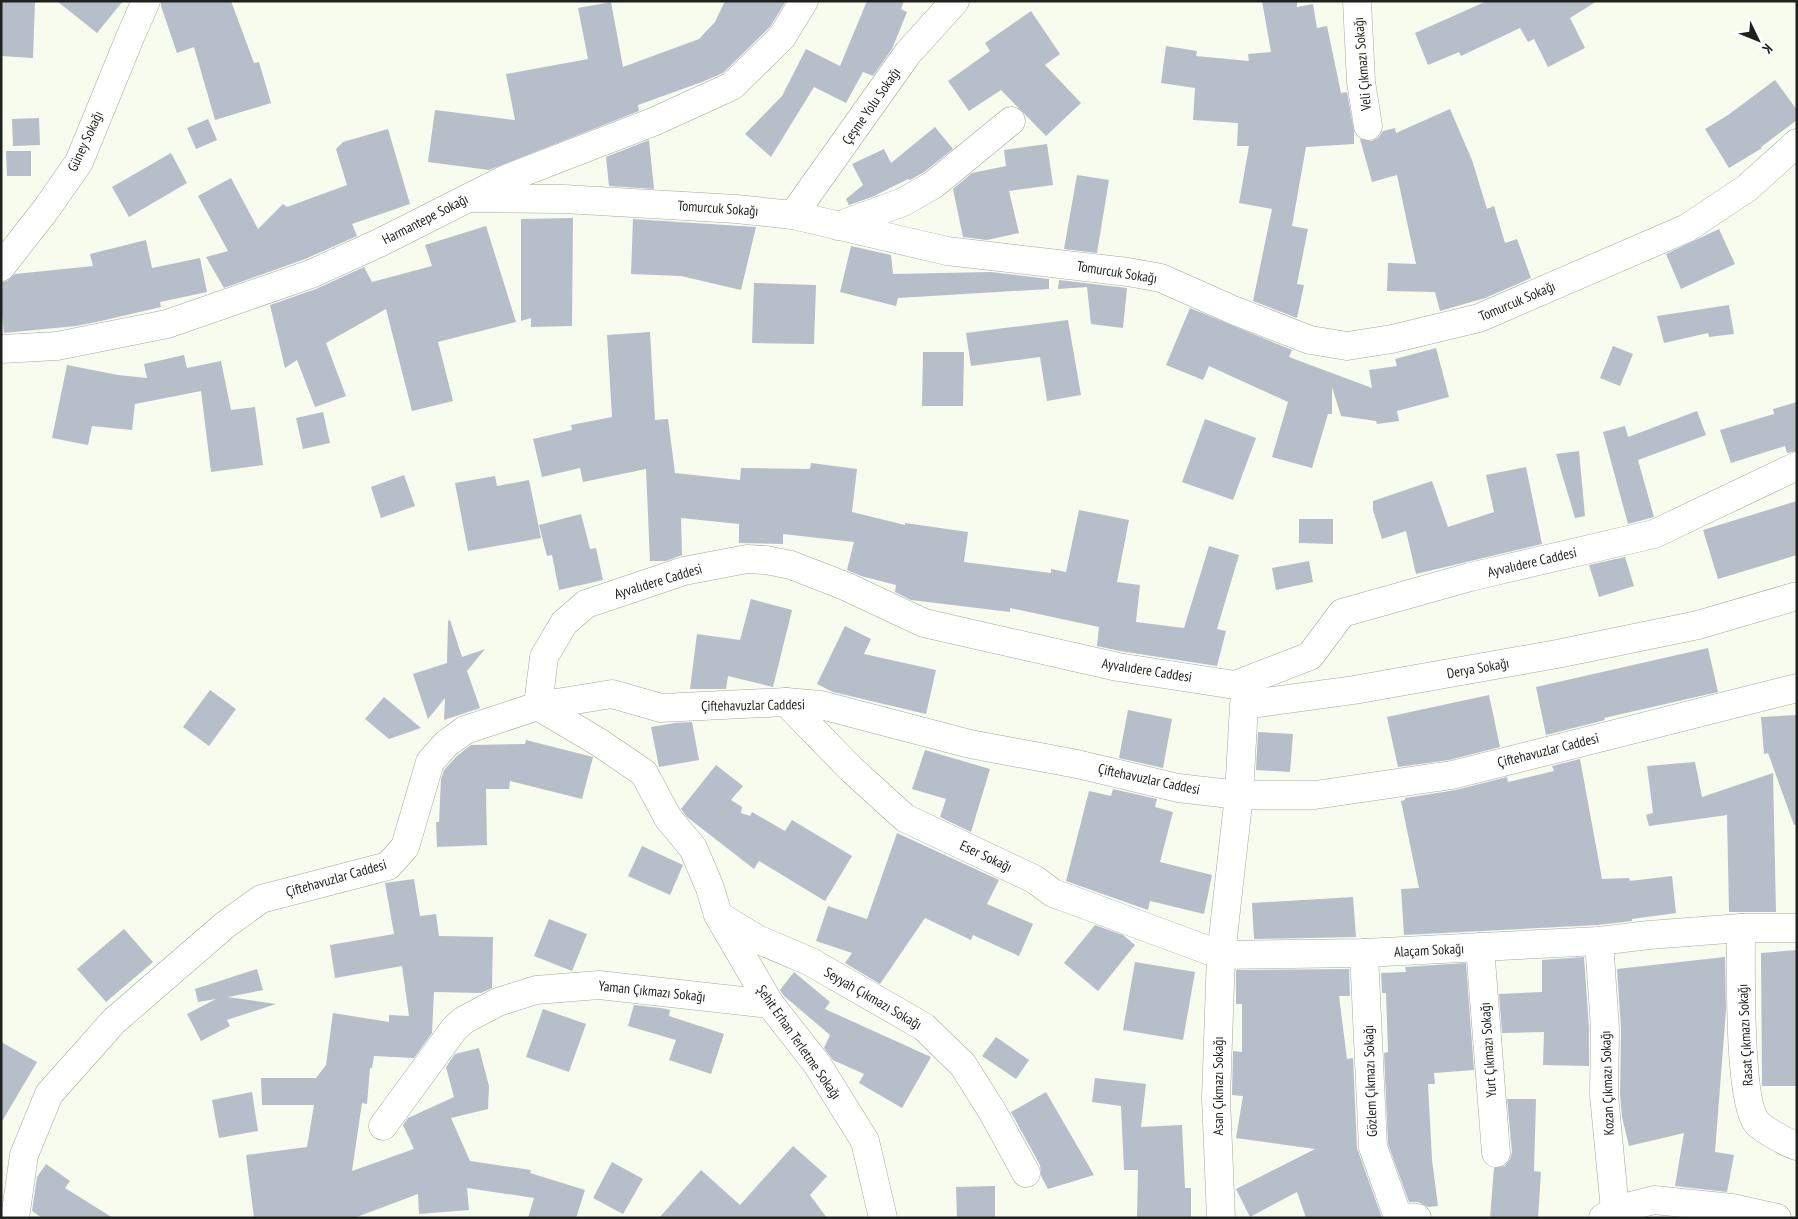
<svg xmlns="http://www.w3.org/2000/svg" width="1798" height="1219" viewBox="0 0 1798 1219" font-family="'PT Sans Narrow',sans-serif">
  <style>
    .building { fill: #b6beca }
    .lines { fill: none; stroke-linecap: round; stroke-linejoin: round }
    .minor-casing { stroke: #a3a99c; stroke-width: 29 }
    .tertiary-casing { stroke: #a3a99c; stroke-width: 29 }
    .minor { stroke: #fff; stroke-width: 28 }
    .tertiary { stroke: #fff; stroke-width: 28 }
    .labels { text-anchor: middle; stroke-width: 5; stroke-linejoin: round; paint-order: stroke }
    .street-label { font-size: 14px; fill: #1f211d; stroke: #fff }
  </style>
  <rect width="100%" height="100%" fill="#f7fcef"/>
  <g class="building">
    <polygon points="1,1 35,1 33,58 1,56"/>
    <polygon points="57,1 123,1 97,33"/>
    <polygon points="161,1 231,1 254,63 259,62 271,103 215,120 194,47 177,53 161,6"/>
    <polygon points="725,1 786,1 770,27 723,73 702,82 638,105 639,111 489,170 428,162 435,110 515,120 506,74 588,59 578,8 611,2 623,67 699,39 715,22"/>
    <polygon points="867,1 904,1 901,9 907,12 892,49 873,76 863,72 846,103 814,87 771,157 745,134 782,96 806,49 840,66"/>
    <polygon points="1262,1 1297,1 1297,7 1313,4 1317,28 1327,26 1341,93 1347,92 1354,131 1354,144 1306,147 1292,226 1308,229 1297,284 1304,285 1297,318 1253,301 1272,209 1239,203 1249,146 1237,146 1238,123 1193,120 1195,88 1161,83 1166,46 1197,51 1196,56 1249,61 1248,54 1271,52"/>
    <polygon points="1487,1 1597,1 1570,18 1585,48 1548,67 1534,39 1528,42 1520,28 1461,56 1459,52 1428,65 1415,33"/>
    <polygon points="1031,11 1060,54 1045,65 1081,103 1046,136 1001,90 969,111 948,81 990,51 985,43"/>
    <polygon points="1775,80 1797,110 1797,120 1761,147 1762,148 1729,168 1705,129 1728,115"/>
    <polygon points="1450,109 1472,160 1487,209 1494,206 1505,243 1517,239 1531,278 1485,298 1440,311 1435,292 1387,291 1388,263 1416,264 1397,175 1372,182 1360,139 1371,141 1378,138 1383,131 1395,128 1396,133"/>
    <polygon points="39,118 40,145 13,146 12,119"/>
    <polygon points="208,119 217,140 196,149 187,128"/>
    <polygon points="935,127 953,149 924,172 910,180 908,179 872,197 849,205 846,199 863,185 852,164 884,149 891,163"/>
    <polygon points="388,129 410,204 352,224 357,236 305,259 224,288 206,257 228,251 198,196 231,178 258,229 283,204 287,207 347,185 336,149 343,142"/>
    <polygon points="649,140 654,189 609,186 606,157"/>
    <polygon points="1047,144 1053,185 1009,191 1019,233 987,240 963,237 953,189 972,173 1006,166 1004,150"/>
    <polygon points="6,151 31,151 31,176 7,176"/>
    <polygon points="171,153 187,183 129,217 112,187"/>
    <polygon points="1077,175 1109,180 1097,253 1064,249"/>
    <polygon points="573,218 572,326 531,327 531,318 521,321 521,219"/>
    <polygon points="633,219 756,227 741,290 681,276 631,274"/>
    <polygon points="486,226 516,322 438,342 453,401 412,411 386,309 326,343 346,396 315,407 297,360 285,368 270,305 316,289 364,267 372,282 432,266 425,245"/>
    <polygon points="1719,229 1735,264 1681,289 1666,254"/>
    <polygon points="146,240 152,268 200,258 207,292 160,302 161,307 101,321 76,326 4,333 1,307 1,282 7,281 15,274 93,266 90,254"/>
    <polygon points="851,246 891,255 893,274 991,272 1049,279 1049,289 898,298 896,306 840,292"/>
    <polygon points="1059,280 1127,288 1123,328 1091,324 1087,287 1058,289"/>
    <polygon points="754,283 816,285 814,344 752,343"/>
    <polygon points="1729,305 1734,334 1709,337 1708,333 1664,343 1657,316"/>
    <polygon points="1190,308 1292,350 1289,357 1372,388 1369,370 1397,366 1395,359 1436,348 1449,397 1397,411 1399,421 1377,424 1376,421 1341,416 1332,387 1332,414 1328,414 1312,468 1272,457 1288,402 1209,366 1203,380 1166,365"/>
    <polygon points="1068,320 1081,395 1047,401 1040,357 971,366 966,333"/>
    <polygon points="650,332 655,420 668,419 675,473 740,480 741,468 810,469 811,463 857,469 852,512 905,525 905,523 968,532 964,562 1051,573 1051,569 1066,572 1079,510 1129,520 1117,582 1140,585 1136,622 1184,628 1209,546 1239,555 1217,629 1226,631 1217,666 1120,651 1097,646 1099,627 1010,608 1010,612 911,600 895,592 896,585 861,576 847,570 854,542 783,534 783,544 739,543 739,524 681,518 682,555 666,561 650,561 646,469 583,482 580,468 542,477 533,439 572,430 571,425 612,417 607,335"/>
    <polygon points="1613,346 1633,354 1620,386 1600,378"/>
    <polygon points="923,352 964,352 963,406 922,406"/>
    <polygon points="184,355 187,368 221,361 231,410 255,407 263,465 211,472 201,391 135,404 132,430 92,426 88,445 52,438 67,365 118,375 147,378 144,364"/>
    <polygon points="1797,402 1797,451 1787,453 1785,446 1731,463 1720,430 1774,414 1773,409"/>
    <polygon points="1697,411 1706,435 1638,460 1654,517 1628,524 1603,432 1625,426 1628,437"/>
    <polygon points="323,412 330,443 303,449 296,418"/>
    <polygon points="1205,419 1256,438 1233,500 1182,482"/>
    <polygon points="1579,451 1585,516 1575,518 1556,454"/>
    <polygon points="1526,467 1542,544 1416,574 1406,531 1382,539 1373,510 1373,501 1432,481 1448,527 1494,512 1486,475"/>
    <polygon points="404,475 415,506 381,518 371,487"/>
    <polygon points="495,476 497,486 529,480 541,538 468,551 455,483"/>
    <polygon points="1797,501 1797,555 1718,579 1703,530"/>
    <polygon points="581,514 590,549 596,548 603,580 559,590 552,555 547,556 539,525"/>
    <polygon points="1299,519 1333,519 1333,544 1299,543"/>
    <polygon points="1625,557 1634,586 1599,597 1589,565"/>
    <polygon points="1309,561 1313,582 1276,590 1272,568"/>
    <polygon points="751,599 792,610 773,687 728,676 726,689 690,689 697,634 740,640"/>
    <polygon points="450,620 462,657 485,649 467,671 480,708 444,720 445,698 428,719 413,674 447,663 448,621"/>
    <polygon points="845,626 871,639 864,654 936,670 926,714 833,692 817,684"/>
    <polygon points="1708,648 1718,692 1604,718 1605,720 1546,735 1536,687"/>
    <polygon points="210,690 236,709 209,746 183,727"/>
    <polygon points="1489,695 1500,747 1449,760 1398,767 1387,717"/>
    <polygon points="384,697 421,728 389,739 365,719"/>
    <polygon points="1128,710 1172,719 1163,768 1119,758"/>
    <polygon points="1797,715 1797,824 1794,825 1768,753 1764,754 1761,717"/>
    <polygon points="692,722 699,760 659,767 651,727 675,723"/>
    <polygon points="1258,732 1293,734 1290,772 1256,770"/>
    <polygon points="526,740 593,757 582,799 510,781 509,789 486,789 487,845 437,847 436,822 439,822 441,779 444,770 457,756 471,745 525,744"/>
    <polygon points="925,750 990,769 971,832 940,817 946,799 912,789"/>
    <polygon points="1580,759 1602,879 1629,878 1630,881 1672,876 1676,913 1632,919 1632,921 1598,925 1404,935 1401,889 1419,888 1401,801 1405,800 1405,798 1456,790 1507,777 1508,782 1554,771 1552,766"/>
    <polygon points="1695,762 1702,797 1773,773 1776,912 1729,912 1727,815 1649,826 1646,815 1653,813 1647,766"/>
    <polygon points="716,765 743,786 731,800 742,807 741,813 750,816 752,812 785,831 792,820 852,856 825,901 759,861 754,869 687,817 681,809"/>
    <polygon points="1113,789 1157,799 1155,807 1173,812 1160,862 1212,875 1204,914 1150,901 1148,910 1066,881 1089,791 1111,796"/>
    <polygon points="897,833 999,880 987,904 1033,924 1019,956 973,935 971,940 925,918 880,984 845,963 852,953 816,941 828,906 867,919"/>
    <polygon points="642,846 683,865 670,895 628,876"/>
    <polygon points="414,879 420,916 436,914 439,936 493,937 492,988 481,993 434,992 432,1033 414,1058 374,1056 372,1068 370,1068 367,1104 362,1103 352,1171 414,1149 403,1125 408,1118 454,1097 446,1067 455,1054 479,1048 489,1086 488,1109 451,1118 470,1161 531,1170 530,1173 585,1190 576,1218 528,1218 534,1198 467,1188 469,1210 419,1214 418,1194 354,1218 254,1218 246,1155 307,1147 314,1105 262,1105 261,1078 316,1078 326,1065 333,1013 389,1022 389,1015 409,1016 402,966 335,978 330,945 394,934 385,883"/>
    <polygon points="1353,897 1356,937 1254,939 1252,903"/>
    <polygon points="549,919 587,934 572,971 534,956"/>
    <polygon points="1095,925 1123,935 1135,945 1098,991 1064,963"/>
    <polygon points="124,929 153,962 106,1002 77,969"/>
    <polygon points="1797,950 1796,1086 1762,1086 1761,953"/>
    <polygon points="1584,957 1589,1028 1589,1066 1543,1065 1544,1032 1502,1033 1499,994 1542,992 1542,960"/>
    <polygon points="1725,957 1726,1010 1715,1152 1734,1155 1727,1192 1675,1186 1684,1133 1629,1146 1622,1117 1620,1094 1621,1028 1617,969"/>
    <polygon points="1135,962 1195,972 1183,1040 1123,1030"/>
    <polygon points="1466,963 1474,1070 1434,1073 1435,1084 1428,1084 1432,1160 1438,1206 1428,1207 1418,1202 1409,1202 1388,1144 1384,1053 1388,1052 1386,993 1382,993 1381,973 1406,972 1405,967"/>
    <polygon points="257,969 263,990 228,997 276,1004 227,1020 230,1026 201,1041 187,1014 216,999 198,1002 195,989"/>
    <polygon points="1349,969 1350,996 1339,996 1347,1059 1353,1058 1357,1148 1382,1218 1306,1218 1297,1192 1250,1217 1236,1189 1315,1149 1236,1138 1243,1096 1232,1095 1233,1051 1242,1052 1242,1004 1236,1004 1236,970"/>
    <polygon points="794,972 830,1002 825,1009 931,1057 902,1108 859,1083 864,1074 833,1060 824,1048 830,1035 784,996 780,990"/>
    <polygon points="634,1005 661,1008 670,1010 669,1016 724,1034 711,1074 669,1060 676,1040 628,1026"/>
    <polygon points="543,1009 586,1024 569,1072 526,1057"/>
    <polygon points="996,1037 1029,1060 1016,1079 982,1056"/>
    <polygon points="1,1042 37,1062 1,1123"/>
    <polygon points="1095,1078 1146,1084 1141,1127 1182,1125 1185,1188 1191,1188 1191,1218 1137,1218 1138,1170 1124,1170 1121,1106 1092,1102"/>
    <polygon points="252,1092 258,1131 219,1138 212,1100"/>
    <polygon points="1046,1092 1094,1175 1048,1189 1041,1176 1040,1165 1011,1112"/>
    <polygon points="1507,1099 1536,1099 1534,1171 1541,1172 1538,1218 1490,1218 1494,1168 1505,1166 1510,1159 1512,1152"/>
    <polygon points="793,1146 827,1176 810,1195 827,1218 659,1218 701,1170 740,1205"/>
    <polygon points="612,1162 643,1179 623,1214 593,1198"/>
    <polygon points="46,1164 70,1181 65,1188 113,1218 42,1218 32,1211 37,1177"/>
    <polygon points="995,1186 995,1218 957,1218 956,1187"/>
  </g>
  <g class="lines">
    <g class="minor-casing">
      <g id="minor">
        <polyline points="1357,1 1361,82 1368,126"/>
        <polyline points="469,198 564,199 736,209 793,215 947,251 1128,272 1161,278 1233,310 1310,340 1347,346 1392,339 1479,318 1687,228 1747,188 1797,143"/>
        <polyline points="793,215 908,53 955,1"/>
        <polyline points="838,226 903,202 933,185 1011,121"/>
        <polyline points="1,267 47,208 79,162 131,35 146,1"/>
        <polyline points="1,349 57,346 167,324 311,274 379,243 508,178 653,122 732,86 782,37 804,1"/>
        <polyline points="1797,596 1698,625 1557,654 1354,690 1244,705 1239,795 1221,955 1364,953 1599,941 1649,935 1741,928 1797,928"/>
        <polyline points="538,706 600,743 644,773 668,818 693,848 710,888 718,915 770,1004 817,1064 865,1141 883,1218"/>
        <polyline points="721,917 757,939 811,962 924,1027 963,1065 992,1111 1026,1173"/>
        <path d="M1741,928C1741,964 1738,1100 1757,1123C1764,1130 1787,1143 1797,1146"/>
        <polyline points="1599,941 1605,1028 1604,1095 1615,1210"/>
        <polyline points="1480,947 1496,1153"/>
        <polyline points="1364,953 1373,1147 1398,1217 1417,1218"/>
        <polyline points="383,1126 454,1029 464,1020 498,1002 536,990 599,985 770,1004"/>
        <polyline points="15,1218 24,1155 49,1094 114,1021 225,925 261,899 388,866 405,847 430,762 446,744 465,730 538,706 612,694 661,708 786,702 851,769 905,818 1034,879 1053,893 1221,955 1216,1098 1221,1218"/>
        <polyline points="1603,1218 1615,1210 1654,1200 1732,1208 1777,1218"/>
      </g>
    </g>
    <g class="tertiary-casing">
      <g id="tertiary">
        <polyline points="786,702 821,705 970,744 1077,764 1178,788 1239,795 1315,795 1452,775 1797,688"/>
        <polyline points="538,706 544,657 564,623 586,604 684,571 747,559 766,560 791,565 845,586 924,623 1118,667 1235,685 1310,656 1342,613 1470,577 1654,534 1797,466"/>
      </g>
    </g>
    <use href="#minor" class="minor"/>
    <use href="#tertiary" class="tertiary"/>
  </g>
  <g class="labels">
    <g class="street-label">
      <text transform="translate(1362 64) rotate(-95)" y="5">Veli Çıkmazı Sokağı</text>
      <text transform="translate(871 106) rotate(-55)" y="5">Çeşme Yolu Sokağı</text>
      <text transform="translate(85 141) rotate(-65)" y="5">Güney Sokağı</text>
      <text transform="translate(718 208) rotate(4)" y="5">Tomurcuk Sokağı</text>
      <text transform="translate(425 219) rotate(-27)" y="5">Harmantepe Sokağı</text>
      <text transform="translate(1117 272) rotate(9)" y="5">Tomurcuk Sokağı</text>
      <text transform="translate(1517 301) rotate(-23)" y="5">Tomurcuk Sokağı</text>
      <text transform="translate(1532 562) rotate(-13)" y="5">Ayvalıdere Caddesi</text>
      <text transform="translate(658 581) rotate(-17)" y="5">Ayvalıdere Caddesi</text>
      <text transform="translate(1478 668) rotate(-10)" y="5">Derya Sokağı</text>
      <text transform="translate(1147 670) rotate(9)" y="5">Ayvalıdere Caddesi</text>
      <text transform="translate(753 705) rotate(-1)" y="5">Çiftehavuzlar Caddesi</text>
      <text transform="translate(1548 750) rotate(-14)" y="5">Çiftehavuzlar Caddesi</text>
      <text transform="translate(1149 779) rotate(12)" y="5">Çiftehavuzlar Caddesi</text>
      <text transform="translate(986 856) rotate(25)" y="5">Eser Sokağı</text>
      <text transform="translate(336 878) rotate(-16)" y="5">Çiftehavuzlar Caddesi</text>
      <text transform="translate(1429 950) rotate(-3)" y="5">Alaçam Sokağı</text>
      <text transform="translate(652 991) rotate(6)" y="5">Yaman Çıkmazı Sokağı</text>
      <text transform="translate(873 998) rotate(30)" y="5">Seyyah Çıkmazı Sokağı</text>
      <text transform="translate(1745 1035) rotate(-93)" y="5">Rasat Çıkmazı Sokağı</text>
      <text transform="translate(799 1042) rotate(55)" y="5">Şehit Erhan Terletme Sokağı</text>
      <text transform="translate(1488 1050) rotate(-94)" y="5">Yurt Çıkmazı Sokağı</text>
      <text transform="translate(1370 1081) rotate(-92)" y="5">Gözlem Çıkmazı Sokağı</text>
      <text transform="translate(1607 1083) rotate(-92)" y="5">Kozan Çıkmazı Sokağı</text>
      <text transform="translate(1218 1086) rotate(-90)" y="5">Asan Çıkmazı Sokağı</text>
    </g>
  </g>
  <rect width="1798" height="1219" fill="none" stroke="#1f211d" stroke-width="5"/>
  <g transform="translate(1758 40) rotate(133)" stroke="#ffffff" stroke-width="4" paint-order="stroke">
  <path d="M0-4L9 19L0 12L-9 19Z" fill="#1f211d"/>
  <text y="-8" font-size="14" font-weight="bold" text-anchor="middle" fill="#1f211d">K</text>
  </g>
</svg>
